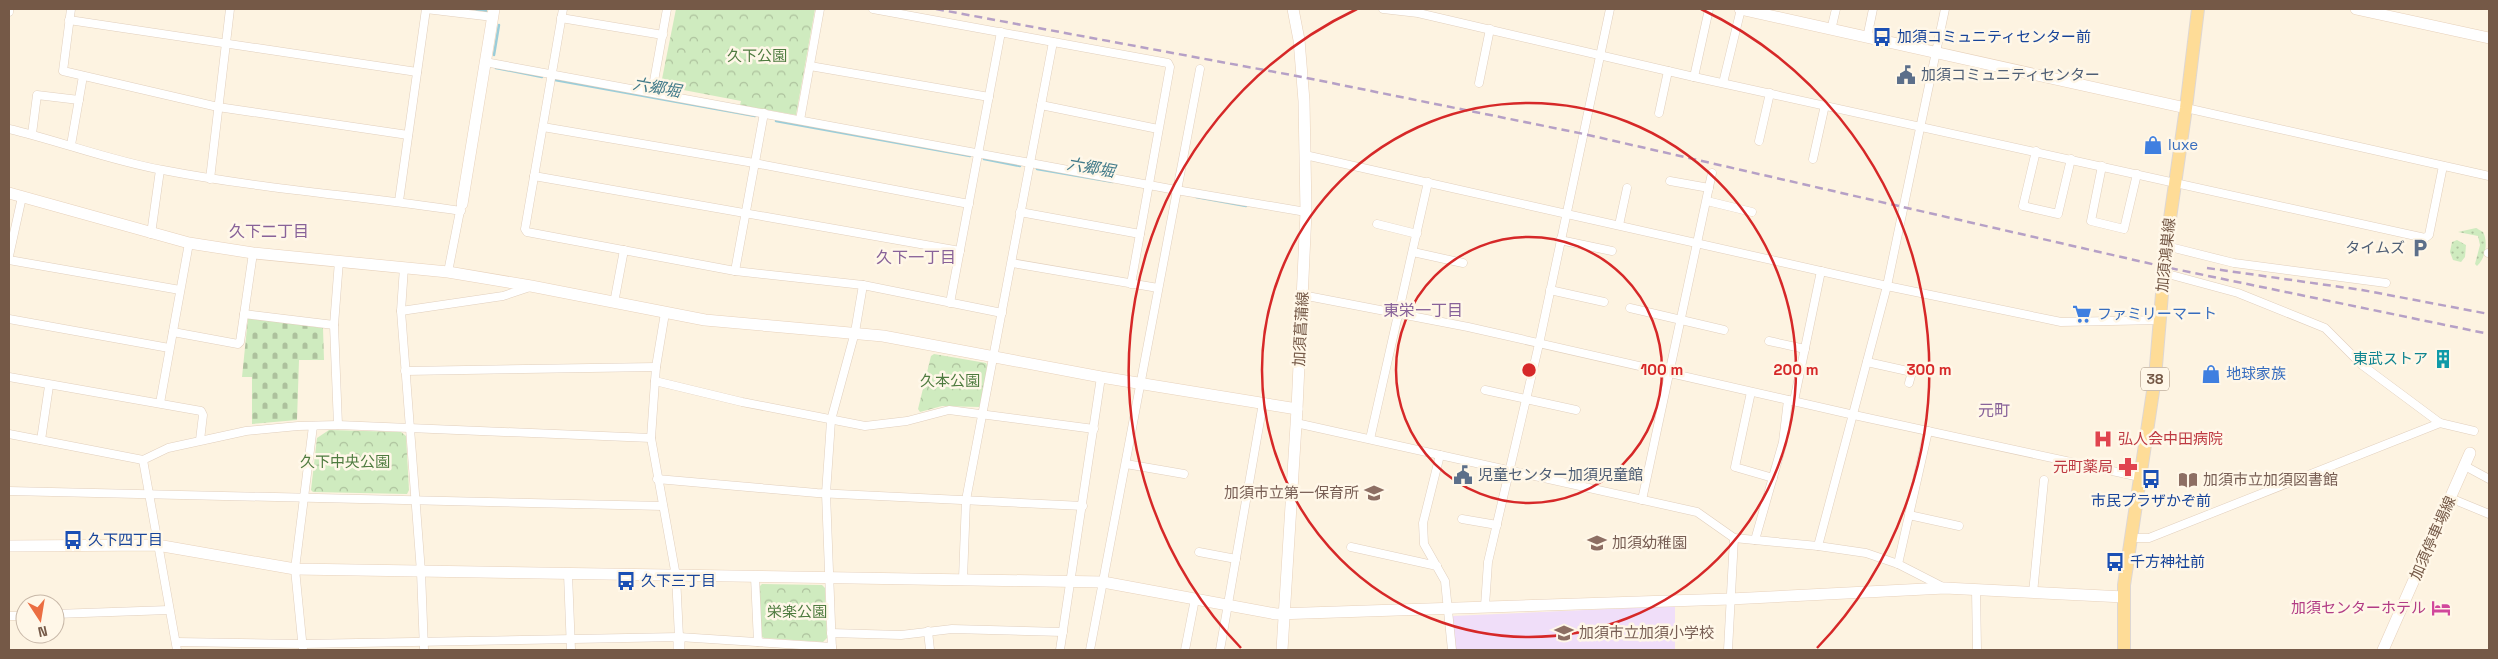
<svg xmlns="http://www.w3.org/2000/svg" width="2498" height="659" viewBox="0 0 2498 659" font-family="'Space Grotesk','Noto Sans JP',sans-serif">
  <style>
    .education { fill: #f0def9 }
    .grass { fill: url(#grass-dots) }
    .forest { fill: url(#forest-crowns) }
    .cemetery { fill: url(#cemetery-stones) }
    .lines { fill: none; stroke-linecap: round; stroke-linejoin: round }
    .stream { stroke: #9bcdd9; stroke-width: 2.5 }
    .street-casing { stroke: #e1cfbd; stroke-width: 9 }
    .secondary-casing { stroke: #e7d1bb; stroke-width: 12 }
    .primary-casing { stroke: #ded7d3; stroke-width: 14 }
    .street { stroke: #fff; stroke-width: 8 }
    .secondary { stroke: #fff; stroke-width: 11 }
    .primary { stroke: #fedc97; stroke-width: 12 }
    .rail { stroke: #b6a0c6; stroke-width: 2.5; stroke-dasharray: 8 5; stroke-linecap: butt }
    .ring { fill: none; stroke: #d62828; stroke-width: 2.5 }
    .labels { text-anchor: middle; stroke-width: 5; stroke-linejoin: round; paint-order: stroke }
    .shield { fill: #fff7e8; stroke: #9e8877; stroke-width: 1 }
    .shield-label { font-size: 14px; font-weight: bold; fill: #755947 }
    .transit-label { font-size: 15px; fill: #164399; stroke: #fff7e8; text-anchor: start }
    .park-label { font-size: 15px; fill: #4e7b3f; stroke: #fff7e8 }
    .service-label { font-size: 15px; fill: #4e5e75; stroke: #fff7e8; text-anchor: start }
    .shop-label { font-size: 15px; fill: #366cbe; stroke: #fff7e8; text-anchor: start }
    .street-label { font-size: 15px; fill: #755947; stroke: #fff7e8 }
    .culture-label { font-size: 15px; fill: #0d838f; stroke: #fff7e8; text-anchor: end }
    .health-label { font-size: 15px; fill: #be3a42; stroke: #fff7e8; text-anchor: start }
    .education-label { font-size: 15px; fill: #785e54; stroke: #fff7e8; text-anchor: start }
    .hotel-label { font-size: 15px; fill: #b23c85; stroke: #fff7e8; text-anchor: end }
    .water-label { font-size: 16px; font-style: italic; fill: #417a89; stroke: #fff7e8 }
    .neighbourhood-label { font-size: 16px; fill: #886299; stroke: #fff7e8 }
    .centre { fill: #d62828; stroke: #fff7e8; stroke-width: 2.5 }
    .ring-label { font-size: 15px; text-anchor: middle; font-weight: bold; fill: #d62828; stroke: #fff7e8; stroke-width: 5; stroke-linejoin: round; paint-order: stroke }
  </style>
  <defs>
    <pattern id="grass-dots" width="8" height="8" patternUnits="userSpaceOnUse" patternTransform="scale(1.25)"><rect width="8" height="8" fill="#cfebbf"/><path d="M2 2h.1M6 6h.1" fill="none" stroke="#adc19d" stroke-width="1.8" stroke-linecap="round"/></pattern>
    <pattern id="forest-crowns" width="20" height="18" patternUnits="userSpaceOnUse" patternTransform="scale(1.25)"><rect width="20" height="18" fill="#cfebbf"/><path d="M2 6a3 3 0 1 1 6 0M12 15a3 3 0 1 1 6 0" fill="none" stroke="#adc19d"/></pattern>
    <pattern id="cemetery-stones" width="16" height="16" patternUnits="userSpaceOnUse" patternTransform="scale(1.25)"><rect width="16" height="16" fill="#cfebbf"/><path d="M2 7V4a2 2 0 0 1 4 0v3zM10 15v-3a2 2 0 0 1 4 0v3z" fill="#adc19d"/></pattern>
  </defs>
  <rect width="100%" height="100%" fill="#fdf3e1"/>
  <polygon class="education" points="1675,606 1675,650 1455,650 1452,616"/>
  <g class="grass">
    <path d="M2476,228L2483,232C2488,241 2486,258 2477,266L2475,264L2480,245L2478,236L2458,232Z"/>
    <polygon points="2457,240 2466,245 2465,257 2461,262 2453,260 2450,252 2452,242"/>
  </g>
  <g class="forest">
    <polygon points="676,9 815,9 796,115 740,105 741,101 673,88 672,91 660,89"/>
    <polygon points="934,354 986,363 988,367 980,407 942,406 920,412 918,409 931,356"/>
    <polygon points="329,430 401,432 406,436 409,490 407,494 313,492 311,490 317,438"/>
    <polygon points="762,584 822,585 825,588 827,638 823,642 764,638 761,636 759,587"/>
  </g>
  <polygon class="cemetery" points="248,318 323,328 324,360 299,360 297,420 252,424 252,377 242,377"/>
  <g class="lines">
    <g class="stream">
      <polyline points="472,9 486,11"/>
      <polyline points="494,55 499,25"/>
      <polyline points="496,68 542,77"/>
      <polyline points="555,80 755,116"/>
      <polyline points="776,121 970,156"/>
      <polyline points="984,159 1020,166"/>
      <polyline points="1037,169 1113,182"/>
      <polyline points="1196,197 1246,206"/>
    </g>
    <g class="street-casing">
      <g id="street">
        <polyline points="71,9 63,71 218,107 408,135"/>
        <polyline points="426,9 493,17"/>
        <polyline points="563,9 525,229 527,232 735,271 863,285 1002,313"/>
        <polyline points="873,9 1168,63 1170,67 1131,284"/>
        <polyline points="1383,9 1418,13 1694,77 2425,238 2429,235 2443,166"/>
        <polyline points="9,12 9,9"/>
        <polyline points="561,18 663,35"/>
        <polyline points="69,20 417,72"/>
        <polyline points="1831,30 1836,9"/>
        <polyline points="1867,38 1873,9"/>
        <polyline points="485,62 1176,190 1306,212"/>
        <polyline points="810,66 989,97"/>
        <polyline points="1694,77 1709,9"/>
        <polyline points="1479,83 1490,29"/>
        <polyline points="1723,83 1741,9"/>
        <polyline points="652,92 667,9"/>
        <polyline points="1041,105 1158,129"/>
        <polyline points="2186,108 2489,176"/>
        <polyline points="1659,113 1668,71"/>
        <polyline points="800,120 820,9"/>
        <polyline points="543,127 754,163 969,204"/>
        <path d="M9,129C60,141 111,161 163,170C261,189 362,196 461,211"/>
        <polyline points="32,134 37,95 79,100"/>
        <polyline points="1759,141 1770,93"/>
        <polyline points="71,145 83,76"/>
        <polyline points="2036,151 2023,206 2058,214 2071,159"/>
        <polyline points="1305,155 1887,286 2061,322 2161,320"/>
        <polyline points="1813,159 1825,105"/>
        <polyline points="2102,166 2091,221 2124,229 2137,174"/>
        <polyline points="534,176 960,251"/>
        <polyline points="210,179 230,9"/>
        <polyline points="1670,181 1709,188"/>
        <polyline points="399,201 426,9"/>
        <polyline points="1707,201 1752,212"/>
        <polyline points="1020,212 1140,234"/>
        <polyline points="1377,224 1417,234"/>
        <polyline points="1619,225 1627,188"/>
        <polyline points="151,234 160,170"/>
        <polyline points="1560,240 1612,251"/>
        <polyline points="2166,246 2234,263 2386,283"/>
        <polyline points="1413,252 1463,263"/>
        <polyline points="2488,253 2489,253"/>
        <polyline points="9,256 22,197"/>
        <polyline points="9,260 180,290"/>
        <polyline points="1012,263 1158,288"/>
        <polyline points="404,267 401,311 421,572 424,650"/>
        <polyline points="735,271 764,113"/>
        <polyline points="448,272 461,206"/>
        <polyline points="2164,273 2238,293 2325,328 2362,365 2440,423 2474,431"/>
        <polyline points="1550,290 1604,302"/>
        <polyline points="1302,295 1468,327 1854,415 2140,477"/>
        <polyline points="614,303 624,250"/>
        <polyline points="950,303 1001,32"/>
        <polyline points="1630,308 1724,330"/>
        <polyline points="401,311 503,296 530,287"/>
        <polyline points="665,313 656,367 651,438 676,576 679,637"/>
        <polyline points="244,314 334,325"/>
        <polyline points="9,319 169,348"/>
        <polyline points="173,332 238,344 240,342 253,253"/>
        <polyline points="1769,341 1805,349"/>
        <polyline points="1867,362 1912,372 1909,383"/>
        <polyline points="405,371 656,367"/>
        <polyline points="9,377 201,411 203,415 200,440"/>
        <polyline points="655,381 742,402 865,426 907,421 949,410 1094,429"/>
        <polyline points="1485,390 1576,410"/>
        <polyline points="1751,392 1735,467 1773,478"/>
        <polyline points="1794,401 1821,271"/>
        <polyline points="160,403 189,243"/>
        <polyline points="1296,423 1697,512 1734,538 1818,546 1866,553 1898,564 1943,587"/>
        <polyline points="338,425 334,325 339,261"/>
        <polyline points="9,434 143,460 168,448 246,431 298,426 338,425 651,438"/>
        <polyline points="1370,439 1428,182"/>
        <polyline points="41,440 49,386"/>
        <polyline points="1440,455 1423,523 1424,544 1445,581 1452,650"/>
        <polyline points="143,460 177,650"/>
        <polyline points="1126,464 1184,474"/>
        <polyline points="2465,466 2489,479"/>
        <polyline points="657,479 817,493 1083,506"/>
        <polyline points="9,491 663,506"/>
        <polyline points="2450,498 2489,514"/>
        <polyline points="1642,500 1712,173"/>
        <polyline points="1909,515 1959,526"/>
        <polyline points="1462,519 1497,525"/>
        <polyline points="2131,538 2149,538 2440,423"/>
        <polyline points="1755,540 1783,442 1788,400"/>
        <polyline points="1818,546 1887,286 1945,9"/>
        <polyline points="1351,547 1437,566"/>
        <polyline points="1199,552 1236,559"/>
        <polyline points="1898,564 1928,431"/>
        <polyline points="568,574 571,650"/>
        <polyline points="755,577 758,642"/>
        <polyline points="963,579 966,500 1053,42"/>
        <polyline points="1976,590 1977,650"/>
        <polyline points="2033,593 2044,480"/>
        <polyline points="1485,606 1488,562 1539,344 1610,9"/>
        <polyline points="55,614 169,610"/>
        <polyline points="9,616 25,616"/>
        <polyline points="928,631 930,650"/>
        <polyline points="831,633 901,635 952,629 1063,632"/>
        <polyline points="176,642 302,644 679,637 832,647"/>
        <polyline points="303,650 295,569 313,426"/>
        <polyline points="832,650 826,493 830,436 831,420 855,332 863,285"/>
        <polyline points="1060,650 1101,377"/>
        <polyline points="1090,650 1200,69"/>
        <polyline points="1185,650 1195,599"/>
        <polyline points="1220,650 1263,403"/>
        <polyline points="1728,650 1734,538"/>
      </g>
    </g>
    <g class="secondary-casing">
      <g id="secondary">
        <polyline points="1740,9 2186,108"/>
        <polyline points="2356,9 2489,38"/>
        <polyline points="9,193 189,243 253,253 448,272 531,286 705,320 883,336 1101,377 1297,409"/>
        <polyline points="462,204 494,9"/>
        <polyline points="9,546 157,545 295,569 1103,582 1276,614 1730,599 1945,588 2124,597"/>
        <polyline points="679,637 679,650"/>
        <polyline points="1282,650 1297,409 1306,212 1304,101 1299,40 1293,9"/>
        <polyline points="2383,650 2470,453"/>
      </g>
    </g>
    <g class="primary-casing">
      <polyline id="primary" points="2124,650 2124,585 2155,378 2166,246 2186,108 2198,9"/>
    </g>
    <use href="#street" class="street"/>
    <use href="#secondary" class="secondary"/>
    <use href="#primary" class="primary"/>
    <g class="rail">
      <polyline points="936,9 1302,77 1584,134 2165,267 2489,334"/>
      <polyline points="2207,268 2362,290 2489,314"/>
    </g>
  </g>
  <g class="ring">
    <circle cx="1529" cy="370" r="133"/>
    <circle cx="1529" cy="370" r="267"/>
    <path d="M1241 648A400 400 0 0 1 1357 9M1701 9A400 400 0 0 1 1817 648"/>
  </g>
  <defs>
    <g id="bus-bare" transform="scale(1.5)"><path d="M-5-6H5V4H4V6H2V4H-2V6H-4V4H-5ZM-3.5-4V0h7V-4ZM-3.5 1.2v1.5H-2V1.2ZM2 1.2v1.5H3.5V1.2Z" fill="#1a4fb4" stroke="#fff7e8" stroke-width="2.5" paint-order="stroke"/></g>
    <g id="civic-bare" transform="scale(1.5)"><path d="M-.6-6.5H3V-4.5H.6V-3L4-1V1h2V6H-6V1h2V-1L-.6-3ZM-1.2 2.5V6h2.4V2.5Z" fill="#5c6f8a" stroke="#fff7e8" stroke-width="2.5" paint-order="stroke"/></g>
    <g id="shop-bare" transform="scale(1.5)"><path d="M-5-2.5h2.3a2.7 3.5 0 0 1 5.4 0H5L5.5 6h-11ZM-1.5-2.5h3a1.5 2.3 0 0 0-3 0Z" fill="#3f7fe0" stroke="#fff7e8" stroke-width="2.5" paint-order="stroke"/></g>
    <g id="parking-bare" transform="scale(1.5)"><path d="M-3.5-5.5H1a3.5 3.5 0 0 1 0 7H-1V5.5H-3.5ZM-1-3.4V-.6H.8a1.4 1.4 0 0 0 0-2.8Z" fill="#5c6f8a" stroke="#fff7e8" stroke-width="2.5" paint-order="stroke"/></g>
    <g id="supermarket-bare" transform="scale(1.5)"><path d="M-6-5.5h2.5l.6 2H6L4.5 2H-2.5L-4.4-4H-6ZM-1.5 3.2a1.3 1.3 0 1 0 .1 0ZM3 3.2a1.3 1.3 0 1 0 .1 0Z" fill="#3f7fe0" stroke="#fff7e8" stroke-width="2.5" paint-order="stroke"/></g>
    <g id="building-bare" transform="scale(1.5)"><path d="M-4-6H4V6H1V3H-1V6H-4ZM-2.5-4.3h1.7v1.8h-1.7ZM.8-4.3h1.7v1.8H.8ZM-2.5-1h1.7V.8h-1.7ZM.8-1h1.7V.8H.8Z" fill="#0f9aa8" stroke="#fff7e8" stroke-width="2.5" paint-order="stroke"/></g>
    <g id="hospital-bare" transform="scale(1.5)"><path d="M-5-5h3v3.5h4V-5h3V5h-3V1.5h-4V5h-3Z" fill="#e0444e" stroke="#fff7e8" stroke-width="2.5" paint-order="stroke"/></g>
    <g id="pharmacy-bare" transform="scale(1.5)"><path d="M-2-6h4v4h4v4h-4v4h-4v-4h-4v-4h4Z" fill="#e0444e" stroke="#fff7e8" stroke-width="2.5" paint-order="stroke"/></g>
    <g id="library-bare" transform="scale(1.5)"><path d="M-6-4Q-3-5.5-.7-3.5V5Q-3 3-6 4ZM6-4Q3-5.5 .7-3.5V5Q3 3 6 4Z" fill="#8d6e63" stroke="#fff7e8" stroke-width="2.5" paint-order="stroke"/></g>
    <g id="school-bare" transform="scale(1.5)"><path d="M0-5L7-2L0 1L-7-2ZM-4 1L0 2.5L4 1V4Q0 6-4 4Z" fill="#8d6e63" stroke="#fff7e8" stroke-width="2.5" paint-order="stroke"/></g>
    <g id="hotel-bare" transform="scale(1.5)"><path d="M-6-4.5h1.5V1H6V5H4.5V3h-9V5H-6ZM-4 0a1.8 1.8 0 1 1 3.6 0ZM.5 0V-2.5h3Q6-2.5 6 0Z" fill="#d1479c" stroke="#fff7e8" stroke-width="2.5" paint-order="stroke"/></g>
  </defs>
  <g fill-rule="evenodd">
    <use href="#bus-bare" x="1882" y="37"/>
    <use href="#civic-bare" x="1906" y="75"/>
    <use href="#shop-bare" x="2153" y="145"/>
    <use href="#parking-bare" x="2420" y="248"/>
    <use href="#supermarket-bare" x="2082" y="314"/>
    <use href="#building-bare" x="2443" y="359"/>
    <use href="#shop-bare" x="2211" y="374"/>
    <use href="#hospital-bare" x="2103" y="439"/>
    <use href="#pharmacy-bare" x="2128" y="467"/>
    <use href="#civic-bare" x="1463" y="475"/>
    <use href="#bus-bare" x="2151" y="479"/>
    <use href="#library-bare" x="2188" y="480"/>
    <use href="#school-bare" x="1374" y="493"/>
    <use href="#bus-bare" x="73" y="540"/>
    <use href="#school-bare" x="1597" y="543"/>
    <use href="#bus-bare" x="2115" y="562"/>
    <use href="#bus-bare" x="626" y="581"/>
    <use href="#hotel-bare" x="2441" y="608"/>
    <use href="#school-bare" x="1564" y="633"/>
  </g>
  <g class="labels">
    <rect class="shield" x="2141" y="367.5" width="28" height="23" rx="4"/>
    <g class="shield-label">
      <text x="2155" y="384">38</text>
    </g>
    <g class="transit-label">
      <text x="1897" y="42">加須コミュニティセンター前</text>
      <text x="2151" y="506" text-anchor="middle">市民プラザかぞ前</text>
      <text x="88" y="545">久下四丁目</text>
      <text x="2130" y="567">千方神社前</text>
      <text x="641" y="586">久下三丁目</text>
    </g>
    <g class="park-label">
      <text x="757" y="61">久下公園</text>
      <text x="950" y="386">久本公園</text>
      <text x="345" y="467">久下中央公園</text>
      <text x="797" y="617">栄楽公園</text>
    </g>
    <g class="service-label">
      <text x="1921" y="80">加須コミュニティセンター</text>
      <text x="2405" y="253" text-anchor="end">タイムズ</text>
      <text x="1478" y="480">児童センター加須児童館</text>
    </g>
    <g class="shop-label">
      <text x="2168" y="150">luxe</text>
      <text x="2097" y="319">ファミリーマート</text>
      <text x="2226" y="379">地球家族</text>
    </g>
    <g class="street-label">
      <text transform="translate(2166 255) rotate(-84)" y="5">加須鴻巣線</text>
      <text transform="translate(1301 329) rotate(-87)" y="5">加須菖蒲線</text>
      <text transform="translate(2433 538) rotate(-66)" y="5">加須停車場線</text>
    </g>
    <g class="culture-label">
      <text x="2428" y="364">東武ストア</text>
    </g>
    <g class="health-label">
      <text x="2118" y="444">弘人会中田病院</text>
      <text x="2113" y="472" text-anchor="end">元町薬局</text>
    </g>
    <g class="education-label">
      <text x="2203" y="485">加須市立加須図書館</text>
      <text x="1359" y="498" text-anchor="end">加須市立第一保育所</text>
      <text x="1612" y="548">加須幼稚園</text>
      <text x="1579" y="638">加須市立加須小学校</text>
    </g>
    <g class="hotel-label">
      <text x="2426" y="613">加須センターホテル</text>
    </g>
    <g class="water-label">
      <text transform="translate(657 87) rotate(10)" y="6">六郷堀</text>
      <text transform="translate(1091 167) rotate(10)" y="6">六郷堀</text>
    </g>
    <g class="neighbourhood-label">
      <text x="269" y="237">久下二丁目</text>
      <text x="916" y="263">久下一丁目</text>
      <text x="1423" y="316">東栄一丁目</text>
      <text x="1994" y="416">元町</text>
    </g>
  </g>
  <circle cx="1529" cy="370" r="8" class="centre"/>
  <g class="ring-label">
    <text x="1662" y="375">100 m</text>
    <text x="1796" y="375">200 m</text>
    <text x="1929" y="375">300 m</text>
  </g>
  <rect width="2498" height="659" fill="none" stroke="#755947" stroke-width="20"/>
  <g transform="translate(40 619) rotate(168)"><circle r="24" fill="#fff7e8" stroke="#c8b8a8"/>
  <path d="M0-4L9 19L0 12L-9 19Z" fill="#eb6e42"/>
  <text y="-8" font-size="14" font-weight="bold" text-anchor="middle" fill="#755947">N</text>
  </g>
</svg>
